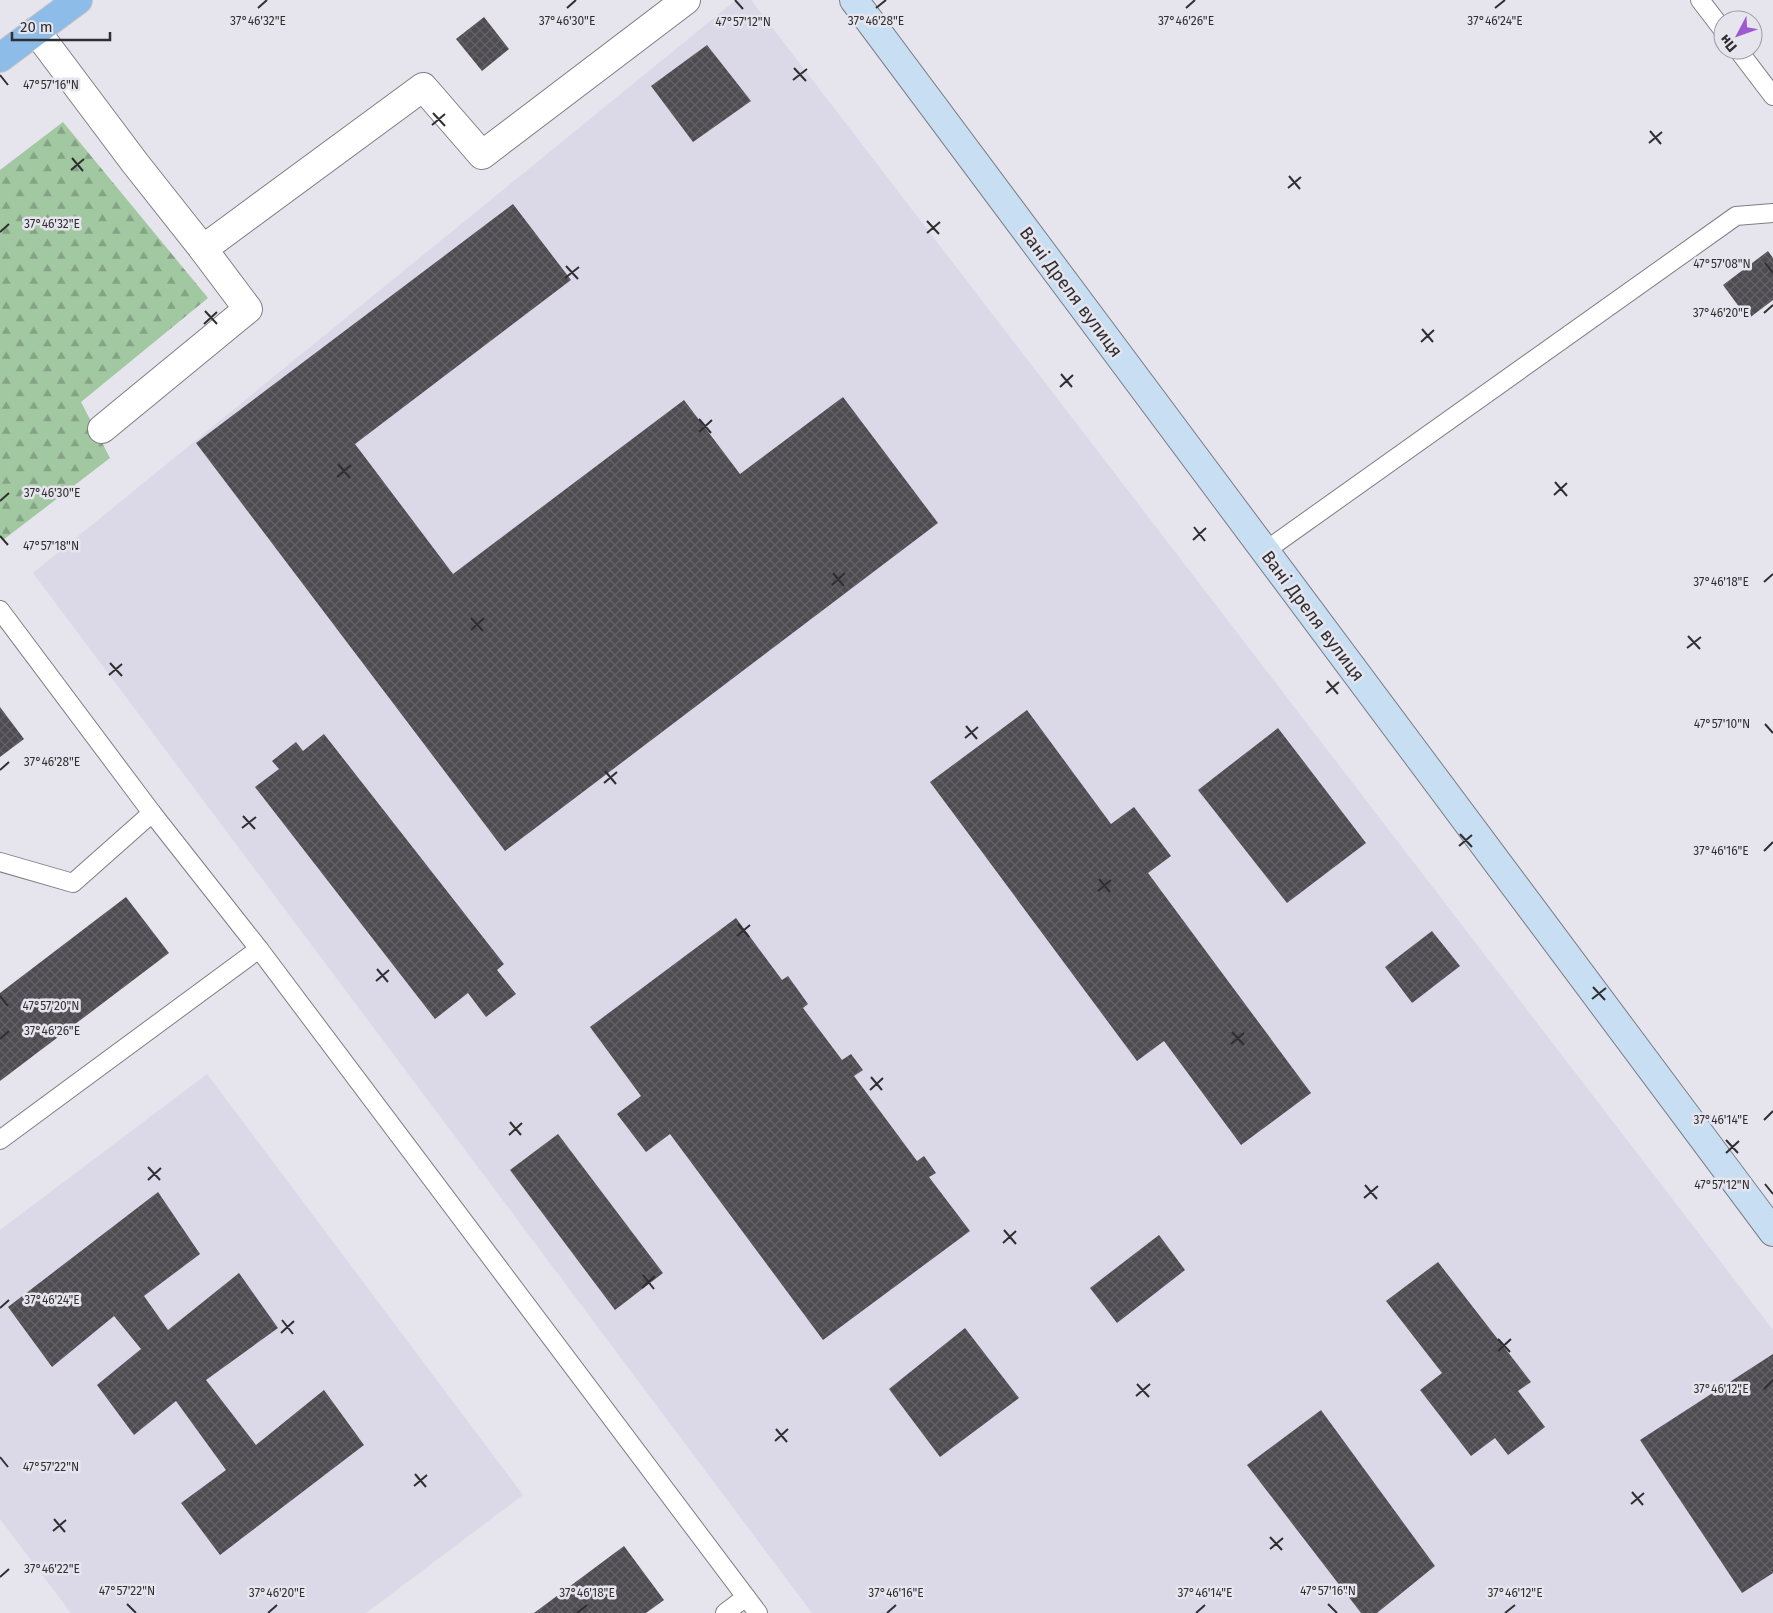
<svg xmlns="http://www.w3.org/2000/svg" width="1773" height="1613" viewBox="0 0 1773 1613" font-family="'Fira Sans',sans-serif">
  <style>
    .built { fill: #dbd8e8 }
    .forest { fill: url(#forest-firs) }
    .building { fill: url(#building-cross-hatch) }
    .lines { fill: none; stroke-linecap: round; stroke-linejoin: round }
    .lane-casing { stroke: #7f7e85; stroke-width: 20 }
    .street-casing { stroke: #7f7e85; stroke-width: 30 }
    .secondary-casing { stroke: #7f7e85; stroke-width: 30 }
    .primary-casing { stroke: #c5c4c5; stroke-width: 30 }
    .lane { stroke: #fff; stroke-width: 18 }
    .street { stroke: #fff; stroke-width: 28 }
    .secondary { stroke: #c7def3; stroke-width: 28 }
    .primary { stroke: #8ebce8; stroke-width: 28 }
    .ticks { fill: none; stroke: #2f2e31; stroke-width: 2 }
    .labels { text-anchor: middle; stroke-width: 5; stroke-linejoin: round; paint-order: stroke }
    .street-label { font-size: 18px; fill: #2f2e31; stroke: #e6e4ed }
    .ticks-label { font-size: 12px; text-anchor: middle; fill: #2f2e31; stroke: #e6e4ed; stroke-width: 5; stroke-linejoin: round; paint-order: stroke }
  </style>
  <defs>
    <pattern id="forest-firs" width="22" height="20" patternUnits="userSpaceOnUse" patternTransform="scale(1.25)"><rect width="22" height="20" fill="#a2c8a1"/><path d="M5 1l3.5 6h-7zM16 11l3.5 6h-7z" fill="#84a384"/></pattern>
    <pattern id="building-cross-hatch" width="8" height="8" patternUnits="userSpaceOnUse" patternTransform="scale(1.25)"><rect width="8" height="8" fill="#4e4b51"/><path d="M0 0l8 8M0 8l8-8" fill="none" stroke="#656267"/></pattern>
  </defs>
  <rect width="100%" height="100%" fill="#e6e4ed"/>
  <g class="built">
    <polygon points="736,0 751,0 1773,1330 1773,1613 812,1613 33,573"/>
    <polygon points="207,1074 523,1495 366,1613 71,1613 0,1519 0,1230"/>
  </g>
  <polygon class="forest" points="63,122 208,298 81,402 110,458 3,540 0,537 0,170"/>
  <g class="building">
    <polygon points="484,17 509,49 482,71 456,39"/>
    <polygon points="707,45 751,101 693,142 651,86"/>
    <polygon points="513,204 571,280 355,444 453,574 684,400 740,474 843,397 938,523 505,851 196,443"/>
    <polygon points="1768,251 1773,258 1773,300 1748,319 1723,285"/>
    <polygon points="0,707 24,739 0,757"/>
    <polygon points="1027,710 1111,824 1134,807 1171,856 1148,873 1311,1093 1241,1145 1164,1041 1137,1061 930,782"/>
    <polygon points="1278,728 1366,843 1287,903 1198,790"/>
    <polygon points="324,734 504,964 497,970 516,994 486,1017 468,993 435,1019 255,787 279,769 272,761 296,742 303,751"/>
    <polygon points="126,897 169,953 0,1081 0,993"/>
    <polygon points="736,918 782,980 788,976 808,1004 803,1008 842,1060 851,1054 863,1070 854,1076 917,1161 924,1156 936,1173 929,1177 970,1231 823,1340 670,1134 646,1152 617,1114 641,1096 590,1027"/>
    <polygon points="1432,931 1460,966 1412,1003 1385,967"/>
    <polygon points="558,1134 663,1273 615,1310 510,1170"/>
    <polygon points="158,1192 200,1254 144,1296 168,1330 239,1273 278,1328 206,1380 256,1445 324,1390 364,1445 220,1555 181,1503 226,1470 176,1401 134,1435 97,1385 141,1349 114,1316 52,1367 8,1307"/>
    <polygon points="1159,1235 1185,1270 1117,1323 1090,1288"/>
    <polygon points="1438,1262 1531,1382 1518,1391 1545,1427 1508,1455 1495,1438 1471,1456 1420,1390 1442,1373 1386,1301"/>
    <polygon points="965,1328 1019,1398 940,1457 889,1389"/>
    <polygon points="1773,1354 1773,1573 1742,1593 1640,1440"/>
    <polygon points="1321,1410 1435,1566 1377,1613 1361,1613 1247,1465"/>
    <polygon points="624,1546 664,1600 646,1613 534,1613"/>
  </g>
  <g class="lines">
    <g class="lane-casing">
      <g id="lane">
        <polyline points="1700,0 1723,30"/>
        <polyline points="1738,50 1773,96"/>
        <polyline points="1265,551 1736,216 1773,213"/>
        <polyline points="0,610 152,813 259,949 758,1613"/>
        <polyline points="0,862 73,883 152,813"/>
        <polyline points="0,1140 259,949"/>
        <polyline points="725,1613 746,1597"/>
      </g>
    </g>
    <g class="street-casing">
      <g id="street">
        <polyline points="36,31 135,163 203,249 423,87 482,155 686,0"/>
        <polyline points="102,429 248,309 203,249"/>
      </g>
    </g>
    <g class="secondary-casing">
      <polyline id="secondary" points="854,0 1773,1232"/>
    </g>
    <g class="primary-casing">
      <polyline id="primary" points="0,58 78,0"/>
    </g>
    <use href="#lane" class="lane"/>
    <use href="#street" class="street"/>
    <use href="#secondary" class="secondary"/>
    <use href="#primary" class="primary"/>
  </g>
  <path class="ticks" d="M735,0L743,9M258,8L267,0M567,8L576,0M876,8L886,0M1186,8L1195,0M1495,8L1505,0M794,68L806,81M0,75L8,85M793,80L807,69M433,113L445,126M432,125L445,114M1650,131L1661,144M1649,143L1662,132M72,158L83,171M71,170L84,159M1289,176L1300,189M1288,188L1301,177M927,221L939,234M0,232L9,224M927,233L940,222M1765,263L1773,273M566,266L578,279M565,278L579,267M205,311L217,324M1764,313L1773,305M204,324L217,312M1422,329L1433,342M1421,342L1434,330M1061,374L1072,387M1060,387L1073,375M699,419L711,433M699,432L712,420M338,464L350,478M337,477L351,465M1555,482L1567,496M1554,495L1567,483M0,501L9,493M1194,527L1205,541M0,536L8,545M1193,540L1206,528M833,573L844,586M1764,582L1773,574M832,585L845,573M471,618L483,631M471,630L484,618M1688,636L1700,649M1687,648L1701,637M110,663L122,676M109,675L122,664M1327,681L1338,694M1326,693L1339,682M1765,724L1773,733M966,726L977,739M965,738L978,727M0,770L9,762M605,771L616,784M604,783L617,772M243,816L255,829M242,828L256,817M1460,834L1472,847M1459,846L1472,835M1764,851L1773,842M1099,879L1110,892M1098,891L1111,880M738,924L749,937M737,936L750,925M377,969L388,982M376,981L389,970M1593,987L1605,1000M0,996L8,1006M1592,999L1606,988M1232,1032L1244,1045M0,1039L9,1031M1231,1044L1244,1033M871,1077L882,1090M870,1090L883,1078M1764,1120L1773,1111M510,1122L521,1135M509,1135L522,1123M1726,1140L1738,1153M1726,1153L1739,1141M148,1167L160,1180M148,1180L161,1168M1765,1184L1773,1194M1365,1185L1377,1199M1364,1198L1378,1186M1004,1230L1016,1244M1003,1243L1016,1231M643,1275L654,1289M642,1288L655,1276M0,1308L9,1300M282,1320L293,1334M281,1333L294,1321M1498,1339L1510,1352M1498,1351L1511,1339M1137,1384L1149,1397M1764,1389L1773,1380M1136,1396L1150,1384M776,1429L787,1442M775,1441L788,1429M0,1457L8,1467M415,1474L426,1487M414,1486L427,1475M1632,1492L1643,1505M1631,1504L1644,1493M54,1519L65,1532M53,1531L66,1520M1270,1537L1282,1550M1270,1549L1283,1538M0,1577L9,1569M127,1604L136,1613M1328,1604L1337,1613M268,1613L277,1605M577,1613L587,1605M887,1613L896,1605M1196,1613L1205,1605M1505,1613L1515,1605"/>
  <g class="labels">
    <g class="street-label">
      <text transform="translate(1071 292) rotate(53)" y="6">Вані Дреля вулиця</text>
      <text transform="translate(1313 616) rotate(53)" y="6">Вані Дреля вулиця</text>
    </g>
  </g>
  <g class="ticks-label">
    <text x="258" y="25">37°46'32"E</text>
    <text x="567" y="25">37°46'30"E</text>
    <text x="876" y="25">37°46'28"E</text>
    <text x="1186" y="25">37°46'26"E</text>
    <text x="1495" y="25">37°46'24"E</text>
    <text x="743" y="26">47°57'12"N</text>
    <text x="51" y="89">47°57'16"N</text>
    <text x="52" y="228">37°46'32"E</text>
    <text x="1722" y="268">47°57'08"N</text>
    <text x="1721" y="317">37°46'20"E</text>
    <text x="52" y="497">37°46'30"E</text>
    <text x="51" y="550">47°57'18"N</text>
    <text x="1721" y="586">37°46'18"E</text>
    <text x="1722" y="728">47°57'10"N</text>
    <text x="52" y="766">37°46'28"E</text>
    <text x="1721" y="855">37°46'16"E</text>
    <text x="51" y="1010">47°57'20"N</text>
    <text x="52" y="1035">37°46'26"E</text>
    <text x="1721" y="1124">37°46'14"E</text>
    <text x="1722" y="1189">47°57'12"N</text>
    <text x="52" y="1304">37°46'24"E</text>
    <text x="1721" y="1393">37°46'12"E</text>
    <text x="51" y="1471">47°57'22"N</text>
    <text x="52" y="1573">37°46'22"E</text>
    <text x="127" y="1595">47°57'22"N</text>
    <text x="1328" y="1595">47°57'16"N</text>
    <text x="277" y="1597">37°46'20"E</text>
    <text x="587" y="1597">37°46'18"E</text>
    <text x="896" y="1597">37°46'16"E</text>
    <text x="1205" y="1597">37°46'14"E</text>
    <text x="1515" y="1597">37°46'12"E</text>
  </g>
  <g transform="translate(1738 35) rotate(229)"><circle r="24" fill="#e6e4ed" stroke="#9d9ba2"/>
  <path d="M0-4L9 19L0 12L-9 19Z" fill="#9d59cf"/>
  <text y="-8" font-size="14" font-weight="bold" text-anchor="middle" fill="#2f2e31">Пн</text>
  </g>
  <path d="M12 32v8h98v-8" fill="none" stroke="#2f2e31" stroke-width="2.5"/>
  <text x="20" y="32" font-size="15" fill="#2f2e31" stroke="#e6e4ed" stroke-width="4" paint-order="stroke">20 m</text>
</svg>
